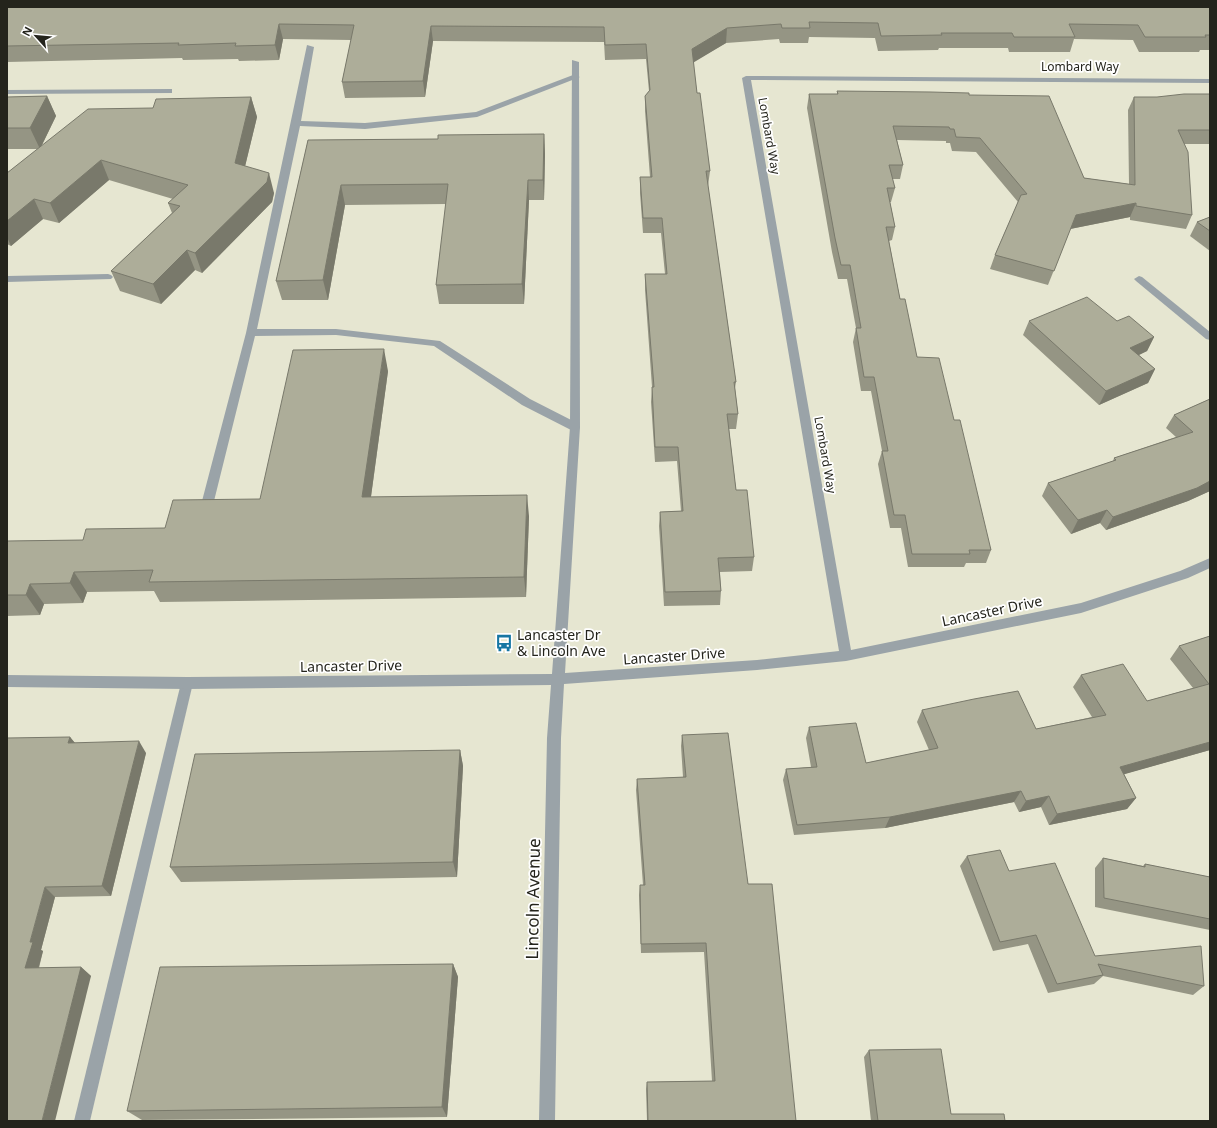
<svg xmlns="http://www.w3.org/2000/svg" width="1217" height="1128" viewBox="0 0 1217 1128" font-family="'Noto Sans',sans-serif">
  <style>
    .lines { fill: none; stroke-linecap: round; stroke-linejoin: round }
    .lane { fill: #9aa3a8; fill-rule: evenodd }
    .street { fill: #9aa3a8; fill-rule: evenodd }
    .wall { fill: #959584 }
    .shaded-wall { fill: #79796b }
    .building { fill: #adad99; stroke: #79796b }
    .labels { text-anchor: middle; stroke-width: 3.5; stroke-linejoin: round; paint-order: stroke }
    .far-street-label { font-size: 12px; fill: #24241c; stroke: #fff }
    .street-label { font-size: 14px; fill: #24241c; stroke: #fff }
    .poi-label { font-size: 14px; fill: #24241c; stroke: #fff; text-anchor: start }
    .near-street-label { font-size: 17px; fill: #24241c; stroke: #fff }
  </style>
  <rect width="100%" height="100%" fill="#e6e6d1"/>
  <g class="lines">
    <g class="lane">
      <polygon points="307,45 314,47 301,121 365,123 476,112 573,75 580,77 477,117 365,129 300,126 257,329 336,329 440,341 530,399 579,424 580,427 579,430 571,430 522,405 434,346 336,335 255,336 214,501 212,504 204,504 202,501 246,333"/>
      <polygon points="169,89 172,89 172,93 7,94 7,90"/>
      <polygon points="108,274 111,275 113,277 111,279 7,282 7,276"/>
      <polygon points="187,677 192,679 193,683 90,1121 74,1121 181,683 182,679"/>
    </g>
    <g class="street">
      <polygon points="572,60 579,62 580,427 565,673 757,660 839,651 742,78 746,76 1210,79 1210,83 751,80 851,650 1081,603 1180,571 1210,558 1210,568 1188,578 1081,613 846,661 757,670 564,684 561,738 555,1121 539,1121 547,738 551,685 187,689 7,687 7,675 187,677 552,674 570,427"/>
      <polygon points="1139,276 1142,277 1210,332 1210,340 1206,339 1136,281 1134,279"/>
    </g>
  </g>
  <g class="wall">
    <polygon points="7,7 1210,7 1210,50 1200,50 1199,52 1139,52 1133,40 1074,39 1070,52 1009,52 1008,48 939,48 938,50 878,51 875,38 809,37 808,43 780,43 779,39 726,43 693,62 697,93 710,171 708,186 736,382 735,388 738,414 736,429 729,429 736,490 754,557 752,571 720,572 721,591 720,605 664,606 659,526 660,512 681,511 677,461 655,462 651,402 652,387 645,290 645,274 665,274 661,233 643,233 640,193 640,177 650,177 645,111 645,96 649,91 646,59 605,60 604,42 433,41 425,97 345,98 342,82 351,40 283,39 279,60 239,61 238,59 183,60 182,58 7,62"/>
    <polygon points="837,91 969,95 1084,178 1129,184 1128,110 1134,97 1157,97 1210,94 1210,144 1184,144 1192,215 1186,229 1130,220 1130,217 1070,229 1048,285 990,269 995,255 1018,202 976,152 952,151 950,143 946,143 946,141 897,140 903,165 900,179 892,179 895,188 891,202 890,202 895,227 892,240 889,241 900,299 917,357 954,420 991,550 986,563 966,563 964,567 908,567 901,528 890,528 878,464 882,451 871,391 861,391 853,342 856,328 847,279 838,279 832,252 807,108 809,94 837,94"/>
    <polygon points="47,96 56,116 41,147 153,108 251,97 257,117 245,166 274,193 272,202 202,273 195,270 161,304 120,291 111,271 172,213 168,203 173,199 109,180 59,223 43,219 11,246 7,244 7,173 38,149 7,149 7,97"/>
    <polygon points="544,134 545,154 544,200 529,200 524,304 439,304 436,285 446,204 345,205 328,300 282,300 276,281 308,140 438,139"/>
    <polygon points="1210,217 1210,251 1190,236 1197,222"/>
    <polygon points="1029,321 1117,321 1154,337 1147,351 1139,355 1155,369 1148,383 1099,405 1023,335"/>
    <polygon points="388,371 371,497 529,516 526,597 160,602 154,591 87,592 83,603 44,604 40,615 7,616 7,541 83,540 165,528 260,499"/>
    <polygon points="1210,399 1210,491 1188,501 1106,530 1100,523 1071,534 1042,496 1048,483 1113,461 1114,458 1176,437 1166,428 1174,415"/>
    <polygon points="1210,636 1210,750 1124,774 1136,798 1127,809 1049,825 1041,807 1019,812 1014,802 885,828 794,835 783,780 786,769 811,767 806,738 809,727 866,763 929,750 917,722 922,710 1036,729 1092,717 1073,687 1081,675 1147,701 1193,688 1170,659 1179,646"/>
    <polygon points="682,735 748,884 796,1121 647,1121 646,1089 647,1082 712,1081 704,952 641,953 639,895 640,885 643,885 636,790 637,779 683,777 681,746"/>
    <polygon points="70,737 75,743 146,753 111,896 55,897 41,950 43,951 39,968 81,967 91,976 7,1121"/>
    <polygon points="460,750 463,766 457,877 181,882 170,867"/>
    <polygon points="967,856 1009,871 1095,956 1204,986 1193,995 1103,976 1094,984 1048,993 1028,944 993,951 960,866"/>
    <polygon points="1103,858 1143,866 1145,864 1210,877 1210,930 1095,907 1095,868"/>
    <polygon points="453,964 458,977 447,1117 142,1120 127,1111"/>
    <polygon points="869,1050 951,1114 1005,1121 871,1121 864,1057"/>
  </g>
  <g class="shaded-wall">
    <polygon points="279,24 283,39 279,60 275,45"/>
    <polygon points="431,26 433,41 425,97 423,81"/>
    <polygon points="727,28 726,43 691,64 692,49"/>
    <polygon points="47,96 56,116 40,149 30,128"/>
    <polygon points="251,97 257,117 241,183 235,163"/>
    <polygon points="544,134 545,154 544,200 543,180"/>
    <polygon points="101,160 109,180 59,223 50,203"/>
    <polygon points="269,173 274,193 272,202 202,273 195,253"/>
    <polygon points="528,180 529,200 524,304 522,284"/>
    <polygon points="341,185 345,205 328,300 323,280"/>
    <polygon points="34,199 43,219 11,246 7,237 7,221"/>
    <polygon points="1136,203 1130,217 1070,229 1048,285 1076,215"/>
    <polygon points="187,250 195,270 161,304 153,284"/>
    <polygon points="1154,337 1147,351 1124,362 1130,348"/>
    <polygon points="384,349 388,371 368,518 362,497"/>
    <polygon points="1155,369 1148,383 1099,405 1106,391"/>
    <polygon points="1210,481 1210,491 1188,501 1106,530 1113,517"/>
    <polygon points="527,495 529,516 526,597 524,577"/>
    <polygon points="1107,510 1100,523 1071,534 1078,520"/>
    <polygon points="74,572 87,592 83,603 70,583"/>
    <polygon points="30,584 44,604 40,615 26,595"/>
    <polygon points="70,737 79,748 68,743"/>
    <polygon points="139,741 146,753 111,896 102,886"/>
    <polygon points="1210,742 1210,750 1111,778 1120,767"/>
    <polygon points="460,750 463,766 457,877 453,862"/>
    <polygon points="1021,791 1014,802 885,828 890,817"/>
    <polygon points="1049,796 1041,807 1019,812 1026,801"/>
    <polygon points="1136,798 1127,809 1049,825 1057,814"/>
    <polygon points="45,887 55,897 41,950 43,951 36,977 25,968 30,942"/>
    <polygon points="453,964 458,977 447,1117 442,1107"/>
    <polygon points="81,967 91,976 55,1121 42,1121"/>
  </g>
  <g class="building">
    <polygon points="7,7 1210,7 1210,35 1205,35 1206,37 1145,37 1138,25 1069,24 1075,37 1014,37 1012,33 941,33 942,35 881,36 878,23 809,22 810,28 782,28 781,24 727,28 692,49 697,93 700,93 710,171 706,171 736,382 734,382 738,414 727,414 736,490 747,490 754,557 718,558 721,591 665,592 660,512 683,511 678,447 655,447 652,387 654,387 645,274 667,274 662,218 643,218 640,177 652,177 645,96 650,90 646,44 605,45 604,27 431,26 423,81 342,82 354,25 279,24 275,45 235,46 236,43 178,45 179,43 7,46"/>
    <polygon points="837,91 931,92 969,93 969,95 1049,96 1084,178 1135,185 1134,97 1157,97 1184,94 1210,94 1210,130 1178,130 1188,152 1192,215 1136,206 1136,203 1076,215 1054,271 995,255 1021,195 1027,194 980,138 956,137 954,129 950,129 949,127 893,126 903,165 889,165 895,188 887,188 895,227 886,227 900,299 905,299 917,357 939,358 954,420 960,420 991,550 969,550 970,554 912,554 905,515 894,515 882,451 888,451 874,377 864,377 856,328 861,328 850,265 841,265 835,238 809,94 838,94"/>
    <polygon points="47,96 30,128 7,128 7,97"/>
    <polygon points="251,97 235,163 269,173 267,182 195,253 187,250 153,284 111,271 180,206 168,203 188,185 101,160 50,203 34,199 7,221 7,173 88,109 153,108 156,99"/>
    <polygon points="544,134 543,180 528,180 522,284 436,285 448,184 341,185 323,280 276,281 308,140 438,139 438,135"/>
    <polygon points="1210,217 1210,231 1197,222"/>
    <polygon points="1087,297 1117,321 1129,316 1154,337 1130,348 1155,369 1106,391 1029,321"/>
    <polygon points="384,349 362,497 527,495 524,577 149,582 153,570 74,572 70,583 30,584 26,595 7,595 7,541 83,540 86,529 165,528 173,500 260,499 293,350"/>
    <polygon points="1210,399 1210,481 1197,488 1113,517 1107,510 1078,520 1048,483 1116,460 1114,458 1193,432 1174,415"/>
    <polygon points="1210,636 1210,742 1120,767 1136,798 1057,814 1049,796 1026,801 1021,791 890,817 797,825 786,769 817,767 809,727 856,723 866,763 938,748 922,710 974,699 1018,691 1036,729 1106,715 1081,675 1123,664 1147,701 1209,684 1179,646"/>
    <polygon points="728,733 748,884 772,884 796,1121 648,1121 647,1082 715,1081 706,943 641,944 640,885 645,885 637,779 686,777 682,735"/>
    <polygon points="70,737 68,743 139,741 102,886 45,887 30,942 33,942 25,968 81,967 42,1121 7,1121 7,738"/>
    <polygon points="460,750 453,862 170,867 195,754"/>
    <polygon points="1000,850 1009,871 1055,863 1095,956 1201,946 1204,986 1098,964 1103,975 1057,984 1036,935 1000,942 967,856"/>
    <polygon points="1103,858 1145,867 1145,864 1210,877 1210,919 1104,898"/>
    <polygon points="453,964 442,1107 127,1111 160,967"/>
    <polygon points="941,1049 951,1114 1004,1114 1005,1121 878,1121 869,1050"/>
  </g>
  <defs>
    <g id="bus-bare" transform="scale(1.38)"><path d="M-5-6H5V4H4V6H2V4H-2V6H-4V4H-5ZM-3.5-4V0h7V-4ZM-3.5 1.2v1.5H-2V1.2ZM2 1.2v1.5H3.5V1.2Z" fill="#1676a3" stroke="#fff" stroke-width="2.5" paint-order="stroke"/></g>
  </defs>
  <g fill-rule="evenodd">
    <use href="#bus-bare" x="504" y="643"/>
  </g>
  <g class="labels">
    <g class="far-street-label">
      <text x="1080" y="71">Lombard Way</text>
      <text transform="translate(769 136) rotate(80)" y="4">Lombard Way</text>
      <text transform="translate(825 455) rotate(80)" y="4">Lombard Way</text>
    </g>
    <g class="street-label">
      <text transform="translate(992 611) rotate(-12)" y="5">Lancaster Drive</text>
      <text transform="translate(674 656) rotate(-4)" y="5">Lancaster Drive</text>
      <text transform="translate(351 666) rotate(-1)" y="5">Lancaster Drive</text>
    </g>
    <g class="poi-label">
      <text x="517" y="640">Lancaster Dr<tspan x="517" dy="16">&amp; Lincoln Ave</tspan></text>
    </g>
    <g class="near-street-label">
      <text transform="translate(533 899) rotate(-89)" y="6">Lincoln Avenue</text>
    </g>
  </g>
  <rect width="1217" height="1128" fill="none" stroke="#24241c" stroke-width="16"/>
  <g transform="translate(36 36) rotate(297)" stroke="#ffffff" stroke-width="3" paint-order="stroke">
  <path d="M0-3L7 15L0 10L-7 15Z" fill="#24241c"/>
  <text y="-6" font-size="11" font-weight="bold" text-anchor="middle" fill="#24241c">N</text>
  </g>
</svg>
